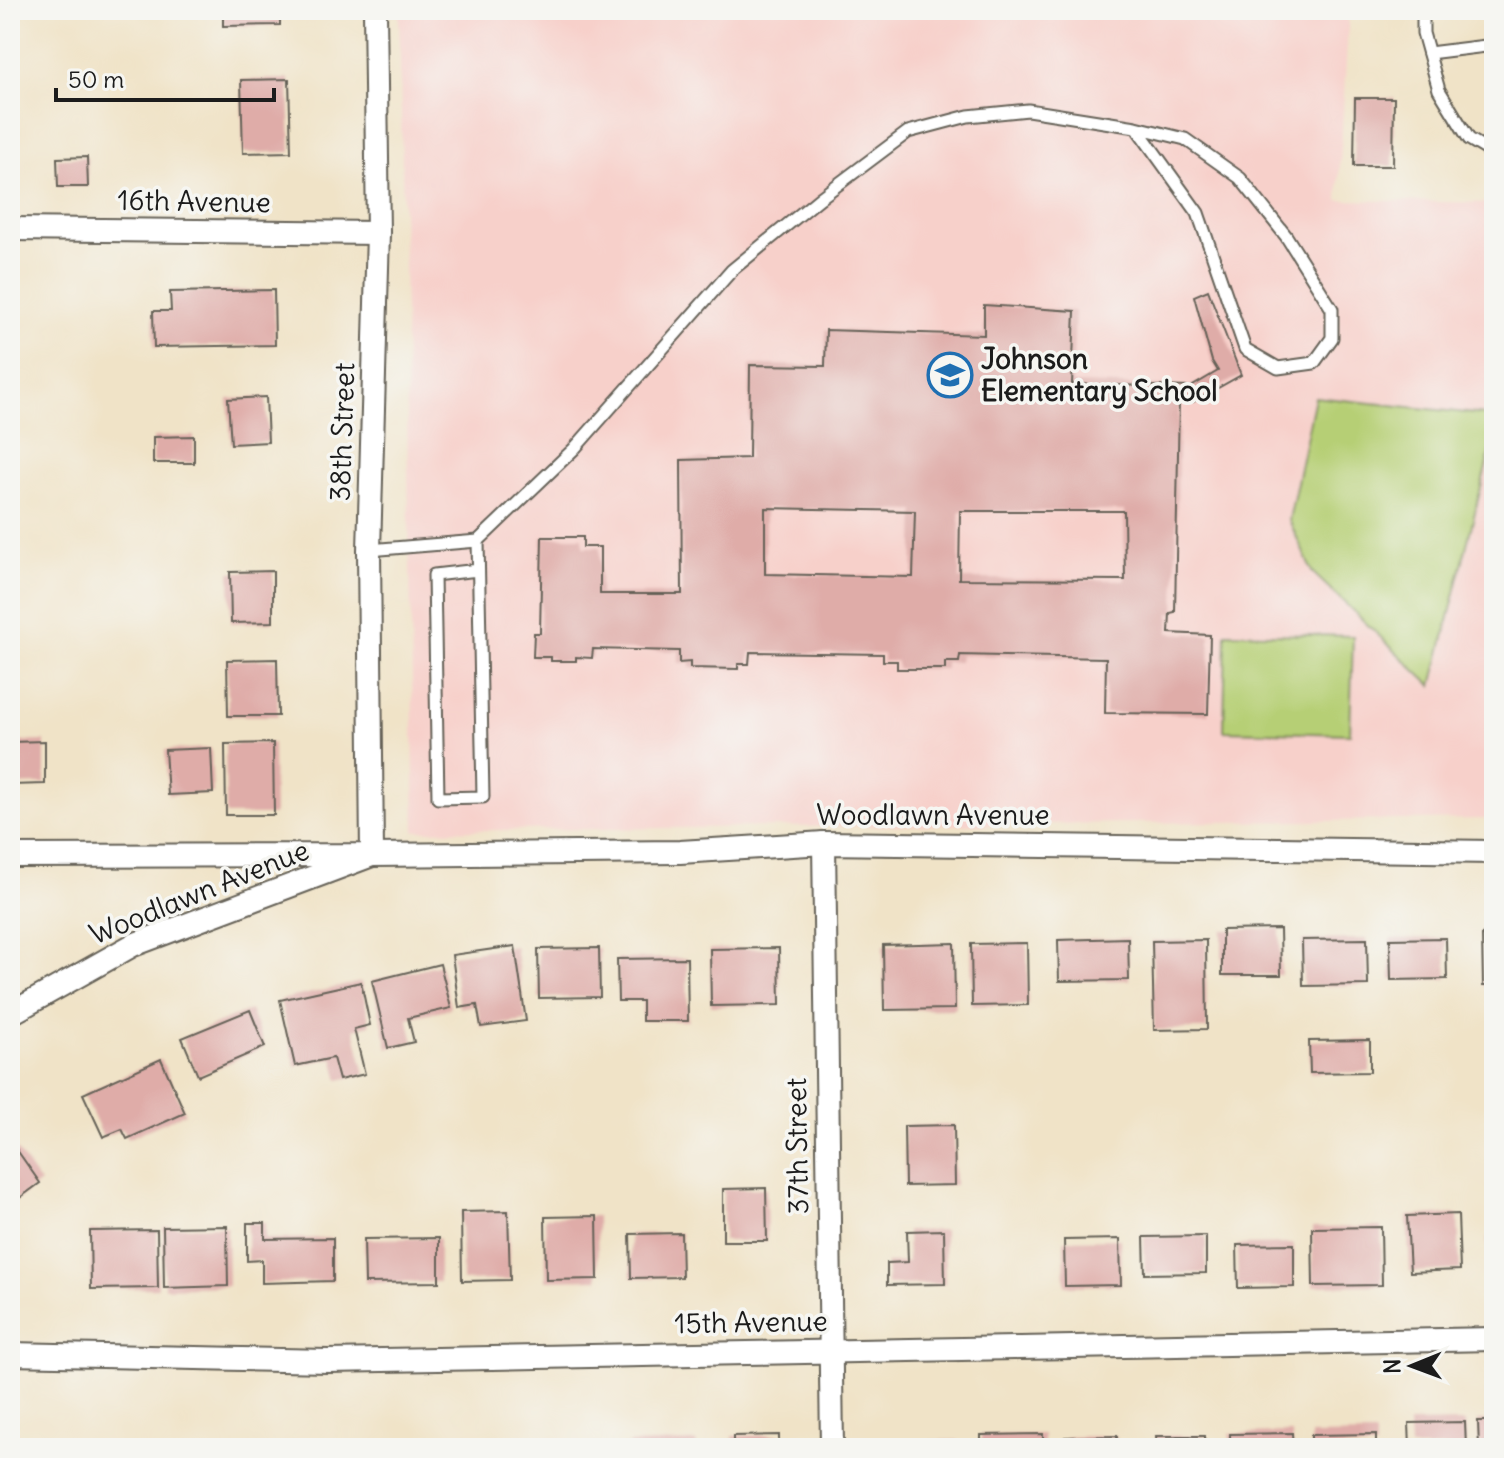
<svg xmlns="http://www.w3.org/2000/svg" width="1504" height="1458" viewBox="0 0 1504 1458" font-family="Delius,sans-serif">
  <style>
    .built { fill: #f7d0ca }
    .green { fill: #b6cf74; stroke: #697648; stroke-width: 2 }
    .building { fill: #dfaca8; fill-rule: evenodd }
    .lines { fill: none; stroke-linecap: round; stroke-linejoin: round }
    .service-casing { stroke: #666258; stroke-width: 15 }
    .minor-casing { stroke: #666258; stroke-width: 26 }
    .service { stroke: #fff; stroke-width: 11 }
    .minor { stroke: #fff; stroke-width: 22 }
    .labels { text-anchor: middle; stroke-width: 7; stroke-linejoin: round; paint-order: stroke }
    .street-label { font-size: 28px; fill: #1c1c1c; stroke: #f6f6f2 }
    .poi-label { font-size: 28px; font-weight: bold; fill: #1c1c1c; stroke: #f6f6f2; text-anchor: start }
  </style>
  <rect width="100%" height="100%" fill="#f6f6f2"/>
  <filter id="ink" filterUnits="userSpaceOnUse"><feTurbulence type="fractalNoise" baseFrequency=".0125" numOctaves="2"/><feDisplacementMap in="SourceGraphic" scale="16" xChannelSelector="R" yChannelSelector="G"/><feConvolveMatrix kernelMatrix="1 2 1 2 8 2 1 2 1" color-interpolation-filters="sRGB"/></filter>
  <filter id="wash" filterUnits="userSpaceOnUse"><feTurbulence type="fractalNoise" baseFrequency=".006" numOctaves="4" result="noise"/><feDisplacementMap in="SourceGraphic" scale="32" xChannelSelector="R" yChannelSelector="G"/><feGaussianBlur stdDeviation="1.8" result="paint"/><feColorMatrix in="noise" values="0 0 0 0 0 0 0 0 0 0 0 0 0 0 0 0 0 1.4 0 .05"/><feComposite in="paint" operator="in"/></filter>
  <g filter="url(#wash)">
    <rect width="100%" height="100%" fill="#f0e3c7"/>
    <polygon class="built" points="399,10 1349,10 1338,200 1494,203 1494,819 415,831"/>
    <g class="green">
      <polygon points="1315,397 1494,416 1494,435 1432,686 1312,572 1289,520"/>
      <polygon points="1226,633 1353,636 1350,734 1224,731"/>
    </g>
    <g id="blocks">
      <g class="building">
        <polygon points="223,10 280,10 280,25 223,26"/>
        <polygon points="289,79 291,152 243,153 241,80"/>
        <polygon points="1355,98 1394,98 1393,166 1354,166"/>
        <polygon points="87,157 88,187 58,187 57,158"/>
        <polygon points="274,290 275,345 154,347 153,311 171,311 170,292"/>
        <path d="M1208,290L1241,375L1193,402L1179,401L1175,612L1170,613L1169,633L1210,635L1208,714L1105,713L1106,658L960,655L959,662H945V669H897V661H883V654L750,652L749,664H738V669L690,668V662L679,663V651L593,649L592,658L576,657V661H551V657H533L534,633H540L542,537H583V547H600V594H682L681,460L749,458L750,365L825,366L826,330L984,335V305L1075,311L1072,384L1191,387L1218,371L1212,361L1194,296ZM765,508L915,511L913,577L765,574ZM960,511H1124L1125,580L959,579Z"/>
        <polygon points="266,397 268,442 231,444 228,399"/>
        <polygon points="194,436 194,463 153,463 153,437"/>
        <polygon points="273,571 273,622 231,623 230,572"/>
        <polygon points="277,659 278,716 228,716 227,660"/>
        <polygon points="45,741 45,784 10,785 10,742"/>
        <polygon points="273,743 274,815 226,815 225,744"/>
        <polygon points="211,748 213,793 168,795 165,750"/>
        <polygon points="1280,929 1281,975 1222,975 1222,930"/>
        <polygon points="1482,934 1494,934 1494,986 1483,986"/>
        <polygon points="1128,938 1129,980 1059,981 1058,940"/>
        <polygon points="1446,938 1447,979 1391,980 1390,939"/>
        <polygon points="1367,939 1368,985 1303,986 1302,940"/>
        <polygon points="1206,940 1207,1029 1154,1030 1152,941"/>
        <polygon points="954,943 955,1009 884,1010 883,945"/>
        <polygon points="1027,943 1028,1005 972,1006 971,944"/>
        <polygon points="515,946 526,1021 481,1027 477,1005 459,1008 452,955"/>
        <polygon points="599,948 600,997 539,998 538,949"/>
        <polygon points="779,948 780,1005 711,1006 710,949"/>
        <polygon points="687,958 688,1021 642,1021 642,1001 618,1001 617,959"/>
        <polygon points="440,964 451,1008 408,1018 414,1042 388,1048 372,981"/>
        <polygon points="361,982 370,1025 354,1029 365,1074 339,1080 333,1058 295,1066 280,1000"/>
        <polygon points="250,1010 265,1047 198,1076 182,1038"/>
        <polygon points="1370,1040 1370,1072 1310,1073 1309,1041"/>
        <polygon points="161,1059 185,1113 127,1139 122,1129 103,1137 83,1094"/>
        <polygon points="954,1125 955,1185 905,1186 904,1126"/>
        <polygon points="10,1140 40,1183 10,1205"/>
        <polygon points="766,1188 767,1241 723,1241 723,1189"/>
        <polygon points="508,1211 510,1280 462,1281 461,1212"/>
        <polygon points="1458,1214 1460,1270 1410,1272 1407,1216"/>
        <polygon points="597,1216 598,1279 546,1280 545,1217"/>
        <polygon points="247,1223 265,1223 265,1239 333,1238 333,1281 262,1283 262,1260 247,1261"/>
        <polygon points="227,1226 228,1286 164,1288 163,1227"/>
        <polygon points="1381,1227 1382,1285 1313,1286 1312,1228"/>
        <polygon points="157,1230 158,1288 91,1289 90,1231"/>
        <polygon points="944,1230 945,1284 887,1285 887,1263 908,1262 907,1231"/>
        <polygon points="681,1233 682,1277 631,1278 630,1234"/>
        <polygon points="1206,1236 1206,1273 1145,1274 1144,1237"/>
        <polygon points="1487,1237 1494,1237 1494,1279 1488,1279"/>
        <polygon points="439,1238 439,1282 365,1283 364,1239"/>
        <polygon points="1120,1239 1121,1285 1065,1286 1064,1240"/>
        <polygon points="1294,1244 1294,1287 1238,1288 1237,1245"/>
        <polygon points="1478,1421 1494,1421 1494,1448 1479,1448"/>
        <polygon points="1465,1422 1466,1448 1410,1448 1409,1423"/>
        <polygon points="1292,1433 1293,1448 1230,1448 1230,1434"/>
        <polygon points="1043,1434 1043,1448 981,1448 981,1435"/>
        <polygon points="1376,1434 1376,1448 1311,1448 1311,1435"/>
        <polygon points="779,1435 779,1448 733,1448 733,1436"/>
        <polygon points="1117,1436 1117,1448 1066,1448 1065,1437"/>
        <polygon points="1156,1436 1205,1436 1205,1448 1157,1448"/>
        <polygon points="959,1440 960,1448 890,1448 890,1441"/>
        <polygon points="696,1442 697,1448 630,1448 630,1444"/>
      </g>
    </g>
  </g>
  <g filter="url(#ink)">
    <use href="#blocks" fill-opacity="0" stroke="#666258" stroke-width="2"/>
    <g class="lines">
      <g class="service-casing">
        <g id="service">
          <polyline points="1423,10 1423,33 1439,90 1469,139 1494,154"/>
          <polyline points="1429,53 1494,45"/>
          <polyline points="478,541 483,797 438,798 434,575 478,570"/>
          <polyline points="369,550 478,541 574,449 732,270 820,198 908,132 968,116 1028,110 1136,127 1185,139 1240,178 1286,236 1332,309 1332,338 1314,363 1278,368 1245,349 1198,213 1136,127"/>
        </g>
      </g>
      <g class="minor-casing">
        <g id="minor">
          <polyline points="10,229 378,233"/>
          <polyline points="824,843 832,1448"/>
          <polyline points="10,856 372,855 369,550 378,233 375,10"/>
          <polyline points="10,1014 133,945 372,855 680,852 824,843 1494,852"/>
          <polyline points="10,1354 328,1361 1494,1339"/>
        </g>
      </g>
      <use href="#service" class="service"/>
      <use href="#minor" class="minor"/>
    </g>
  </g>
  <defs>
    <g id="school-ring" transform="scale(2.3)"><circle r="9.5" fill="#f6f6f2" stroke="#1f6fb2" stroke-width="1.5"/><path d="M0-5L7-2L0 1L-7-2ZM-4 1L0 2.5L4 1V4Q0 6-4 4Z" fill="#1f6fb2"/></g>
  </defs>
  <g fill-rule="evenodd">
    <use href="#school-ring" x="950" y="375"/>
  </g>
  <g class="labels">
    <g class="street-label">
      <text transform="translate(194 201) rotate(1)" y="10">16th Avenue</text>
      <text transform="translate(342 432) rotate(-88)" y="10">38th Street</text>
      <text x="933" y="825">Woodlawn Avenue</text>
      <text transform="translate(199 892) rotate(-22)" y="10">Woodlawn Avenue</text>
      <text transform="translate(797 1146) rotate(-91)" y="10">37th Street</text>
      <text transform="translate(751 1322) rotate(-1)" y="10">15th Avenue</text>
    </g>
    <g class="poi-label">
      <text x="981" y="369">Johnson<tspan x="981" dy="32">Elementary School</tspan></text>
    </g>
  </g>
  <rect width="1504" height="1458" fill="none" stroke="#f6f6f2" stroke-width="40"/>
  <g transform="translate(1412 1366) rotate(269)" stroke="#f6f6f2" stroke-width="6" paint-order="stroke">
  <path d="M0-6L14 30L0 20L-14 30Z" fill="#1c1c1c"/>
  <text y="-12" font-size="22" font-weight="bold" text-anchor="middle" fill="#1c1c1c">N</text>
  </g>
  <path d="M56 88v12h218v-12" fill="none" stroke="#1c1c1c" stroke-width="4"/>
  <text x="68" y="88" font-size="24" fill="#1c1c1c" stroke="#f6f6f2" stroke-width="6" paint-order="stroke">50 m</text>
</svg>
